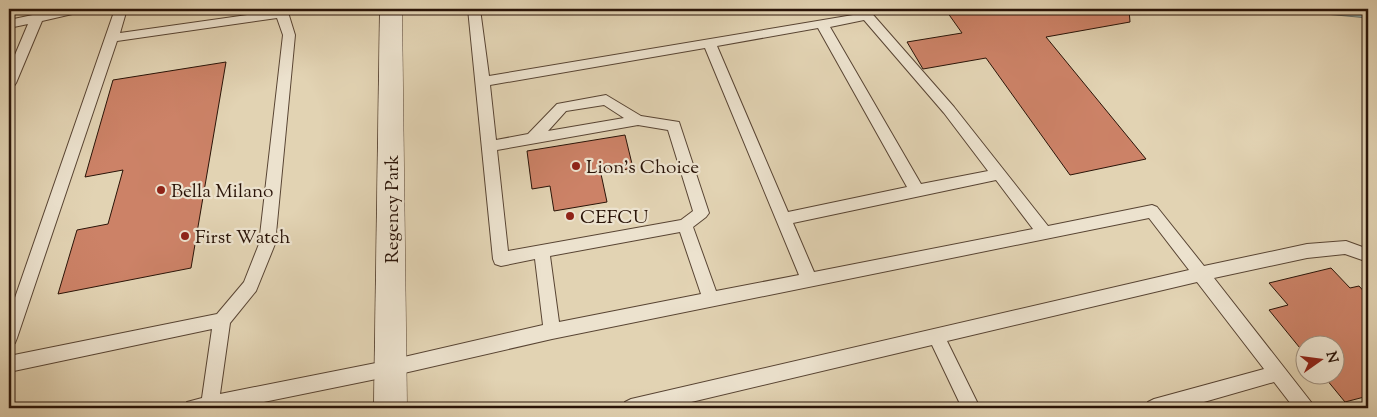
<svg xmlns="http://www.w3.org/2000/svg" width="1377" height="417" viewBox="0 0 1377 417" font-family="'Sorts Mill Goudy',serif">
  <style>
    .water { fill: #96b6b5; stroke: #6b7570 }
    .building { fill: #cc8267; stroke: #2a1408 }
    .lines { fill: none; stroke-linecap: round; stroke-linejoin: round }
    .service-casing { stroke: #584433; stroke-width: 2 }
    .tertiary-casing { stroke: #584433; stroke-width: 1 }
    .service { fill: #ece2ce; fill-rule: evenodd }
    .tertiary { fill: #ece2ce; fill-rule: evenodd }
    .poi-dot { fill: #8f2418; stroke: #ece2ce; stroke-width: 2 }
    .labels { text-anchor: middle; stroke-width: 4.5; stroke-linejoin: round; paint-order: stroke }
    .poi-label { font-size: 19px; fill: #2a1408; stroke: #ece2ce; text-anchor: start }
    .street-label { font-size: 19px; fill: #2a1408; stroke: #ece2ce }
  </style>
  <rect width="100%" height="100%" fill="#e2d3b3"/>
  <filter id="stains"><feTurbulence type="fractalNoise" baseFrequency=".004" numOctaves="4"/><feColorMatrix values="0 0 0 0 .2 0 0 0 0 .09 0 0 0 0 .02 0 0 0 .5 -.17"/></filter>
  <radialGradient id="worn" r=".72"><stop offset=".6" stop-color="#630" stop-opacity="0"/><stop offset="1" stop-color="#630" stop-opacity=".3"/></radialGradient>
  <polygon class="water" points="1298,9 1368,9 1368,18 1304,12"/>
  <g class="building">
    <polygon points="945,9 1129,9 1130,22 1046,37 1146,159 1070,175 986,58 923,69 907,42 962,33"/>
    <polygon points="226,62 191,268 58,294 77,230 108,224 123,170 85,177 113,80"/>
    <polygon points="625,135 633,168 601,174 607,202 554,211 550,186 532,189 527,151"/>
    <polygon points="1331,268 1350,288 1359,286 1368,296 1368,396 1345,402 1322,374 1334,374 1334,344 1304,344 1304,353 1269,310 1288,305 1269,283"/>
  </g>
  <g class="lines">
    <g class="service-casing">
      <g id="service">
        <polygon points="61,9 83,9 81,12 42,21 16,83 14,86 9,87 9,69 28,24 9,28 9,20"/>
        <path d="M115,9H127L120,33L275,11V9H287L295,35L275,244L256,291L230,323L220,394L391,360L543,325L535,259L501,266L495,264L493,259L468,9H480L489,76L859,14L857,9H868L954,107L1048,226L1152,205L1157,207L1204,266L1307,244L1346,241L1368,249V262L1345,254L1307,258L1214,278L1311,402L1314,408H1294L1274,382L1183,408H1145L1148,402L1154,399L1264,369L1197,282L947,341L980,408H962L932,345L666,408H622L625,402L631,399L1189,270L1149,218L552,339L391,376L234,408H184L187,402L202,398L212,329L9,372V356L217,314L244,282L259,244L283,35L277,18L117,41L17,338L15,343L9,346V315ZM864,20L944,113L988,171L921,184L830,27ZM818,28L907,187L788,212L717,46ZM705,48L799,275L716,291L693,227L706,217L709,213L679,122L641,116L606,95L557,104L528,134L496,140L490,85ZM604,105L624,118L548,131L566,111ZM638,125L668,130L693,211L681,220L508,251L497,150ZM996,180L1033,229L814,272L793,223ZM680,232L701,294L559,322L550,256Z"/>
      </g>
    </g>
    <g class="tertiary-casing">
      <polygon id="tertiary" points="380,9 402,9 407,408 374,408"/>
    </g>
    <use href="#service" class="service"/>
    <use href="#tertiary" class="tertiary"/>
  </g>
  <g class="poi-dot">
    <circle cx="576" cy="166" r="5"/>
    <circle cx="161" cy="190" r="5"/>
    <circle cx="570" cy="216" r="5"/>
    <circle cx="185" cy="236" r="5"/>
  </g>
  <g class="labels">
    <g class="poi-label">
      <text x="586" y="173">Lion's Choice</text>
      <text x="171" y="197">Bella Milano</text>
      <text x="580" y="223">CEFCU</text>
      <text x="195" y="243">First Watch</text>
    </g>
    <g class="street-label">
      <text transform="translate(391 209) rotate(-90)" y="7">Regency Park</text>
    </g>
  </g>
  <rect width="1377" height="417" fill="none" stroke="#e2d3b3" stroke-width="30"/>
  <rect x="10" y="10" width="1357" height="397" fill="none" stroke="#2a1408" stroke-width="2.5"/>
  <rect x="15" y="15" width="1347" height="387" fill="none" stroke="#2a1408"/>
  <g transform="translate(1320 360) rotate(76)"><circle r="24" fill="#ece2ce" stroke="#9e907f"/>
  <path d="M0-4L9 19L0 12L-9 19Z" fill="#8f2418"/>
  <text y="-8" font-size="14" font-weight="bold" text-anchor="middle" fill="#2a1408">N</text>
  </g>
  <rect width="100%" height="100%" filter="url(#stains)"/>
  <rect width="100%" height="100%" fill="url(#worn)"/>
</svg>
